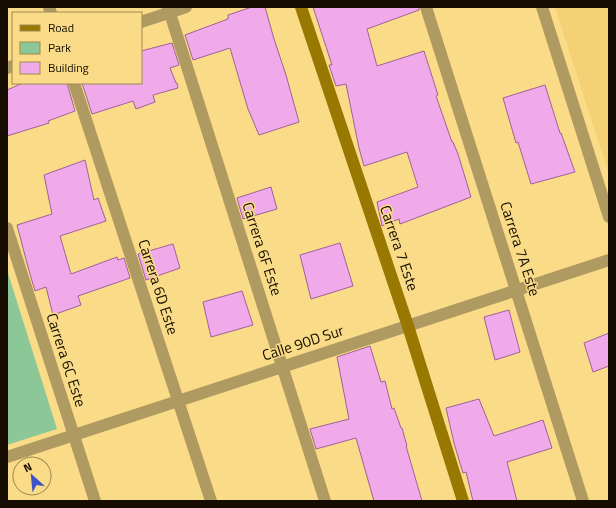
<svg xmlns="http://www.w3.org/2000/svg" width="616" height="508" viewBox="0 0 616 508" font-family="'Titillium Web',sans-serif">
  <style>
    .built { fill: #f3d174 }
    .park { fill: #8cc798 }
    .building { fill: #f1aae9; stroke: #9f6199 }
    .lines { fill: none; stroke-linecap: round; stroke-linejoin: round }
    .street { stroke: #af9a61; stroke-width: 12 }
    .secondary { stroke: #987800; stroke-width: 12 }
    .labels { text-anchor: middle; stroke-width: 3; stroke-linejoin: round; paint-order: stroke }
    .street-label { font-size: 15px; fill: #160d00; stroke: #fadb87 }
  </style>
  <rect width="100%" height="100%" fill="#fadb87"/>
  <polygon class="built" points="555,7 609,7 609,174"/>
  <polygon class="park" points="7,270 57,429 7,445"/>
  <g class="building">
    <polygon points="252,7 265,7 274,39 286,75 299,122 259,135 248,109 230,48 193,60 185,35 228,19 228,15"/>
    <polygon points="313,7 419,7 419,10 367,29 377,66 424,51 438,95 436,96 452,142 453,142 458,154 471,197 400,224 399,219 382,226 377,202 418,187 407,152 364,166 359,148 346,84 336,86 329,65 332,65"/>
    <polygon points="172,43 179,65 170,68 176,83 177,83 178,88 153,95 155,102 136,109 133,101 92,114 82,83 141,83 141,51"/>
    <polygon points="23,83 67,83 75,111 48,121 49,123 7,136 7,90"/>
    <polygon points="545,85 560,133 561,133 575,172 531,184 518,142 516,143 503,98"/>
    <polygon points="85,160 94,200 98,198 106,221 60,236 71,274 117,257 118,260 124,258 130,278 78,296 81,305 53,315 46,287 35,291 28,267 17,225 52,214 44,175"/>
    <polygon points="271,187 277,209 243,219 237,198"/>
    <polygon points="340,243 353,286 311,299 300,255"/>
    <polygon points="173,244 180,268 146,280 138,254"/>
    <polygon points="242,291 253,325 211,337 203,302"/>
    <polygon points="509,310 520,352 495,360 484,317"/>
    <polygon points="609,333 609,366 593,372 584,343"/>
    <polygon points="370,346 381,382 385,381 392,409 394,408 401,428 402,428 407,446 406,446 422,501 374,501 356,438 316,449 310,429 349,419 337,357"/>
    <polygon points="479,399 494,436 543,420 552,448 507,462 517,501 473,501 466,472 463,473 454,443 446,408"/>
  </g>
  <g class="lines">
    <g class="street">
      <polyline points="49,7 51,13"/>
      <polyline points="168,7 325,501"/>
      <polyline points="426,7 583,501"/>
      <polyline points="542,7 609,217"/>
      <polyline points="141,22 186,7"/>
      <polyline points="7,68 13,66"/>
      <polyline points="74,83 211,501"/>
      <polyline points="7,228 95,501"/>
      <polyline points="7,457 609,260"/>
    </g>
    <polyline class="secondary" points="301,7 408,326 463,501"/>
  </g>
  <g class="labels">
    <g class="street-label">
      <text transform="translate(399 248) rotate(71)" y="5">Carrera 7 Este</text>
      <text transform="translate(262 249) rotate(72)" y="5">Carrera 6F Este</text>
      <text transform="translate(520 249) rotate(72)" y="5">Carrera 7A Este</text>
      <text transform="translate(158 287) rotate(72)" y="5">Carrera 6D Este</text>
      <text transform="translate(303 343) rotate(-18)" y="5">Calle 90D Sur</text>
      <text transform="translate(66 360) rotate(72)" y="5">Carrera 6C Este</text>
    </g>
  </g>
  <rect width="616" height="508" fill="none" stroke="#160d00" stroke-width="16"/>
  <rect x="12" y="12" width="130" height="72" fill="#fadb87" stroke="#9f8951"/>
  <rect x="20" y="25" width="20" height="6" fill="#987800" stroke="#9f8951"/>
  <text x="48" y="32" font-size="12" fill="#160d00">Road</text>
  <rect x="20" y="42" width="20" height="12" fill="#8cc798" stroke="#9f8951"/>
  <text x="48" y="52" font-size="12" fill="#160d00">Park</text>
  <rect x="20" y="62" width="20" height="12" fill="#f1aae9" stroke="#9f8951"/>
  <text x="48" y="72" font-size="12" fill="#160d00">Building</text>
  <g transform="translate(32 476) rotate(333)"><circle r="19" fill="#fadb87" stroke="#9f8951"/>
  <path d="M0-3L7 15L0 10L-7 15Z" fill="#3d54c7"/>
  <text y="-6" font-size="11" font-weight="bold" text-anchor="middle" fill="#160d00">N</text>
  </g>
</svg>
